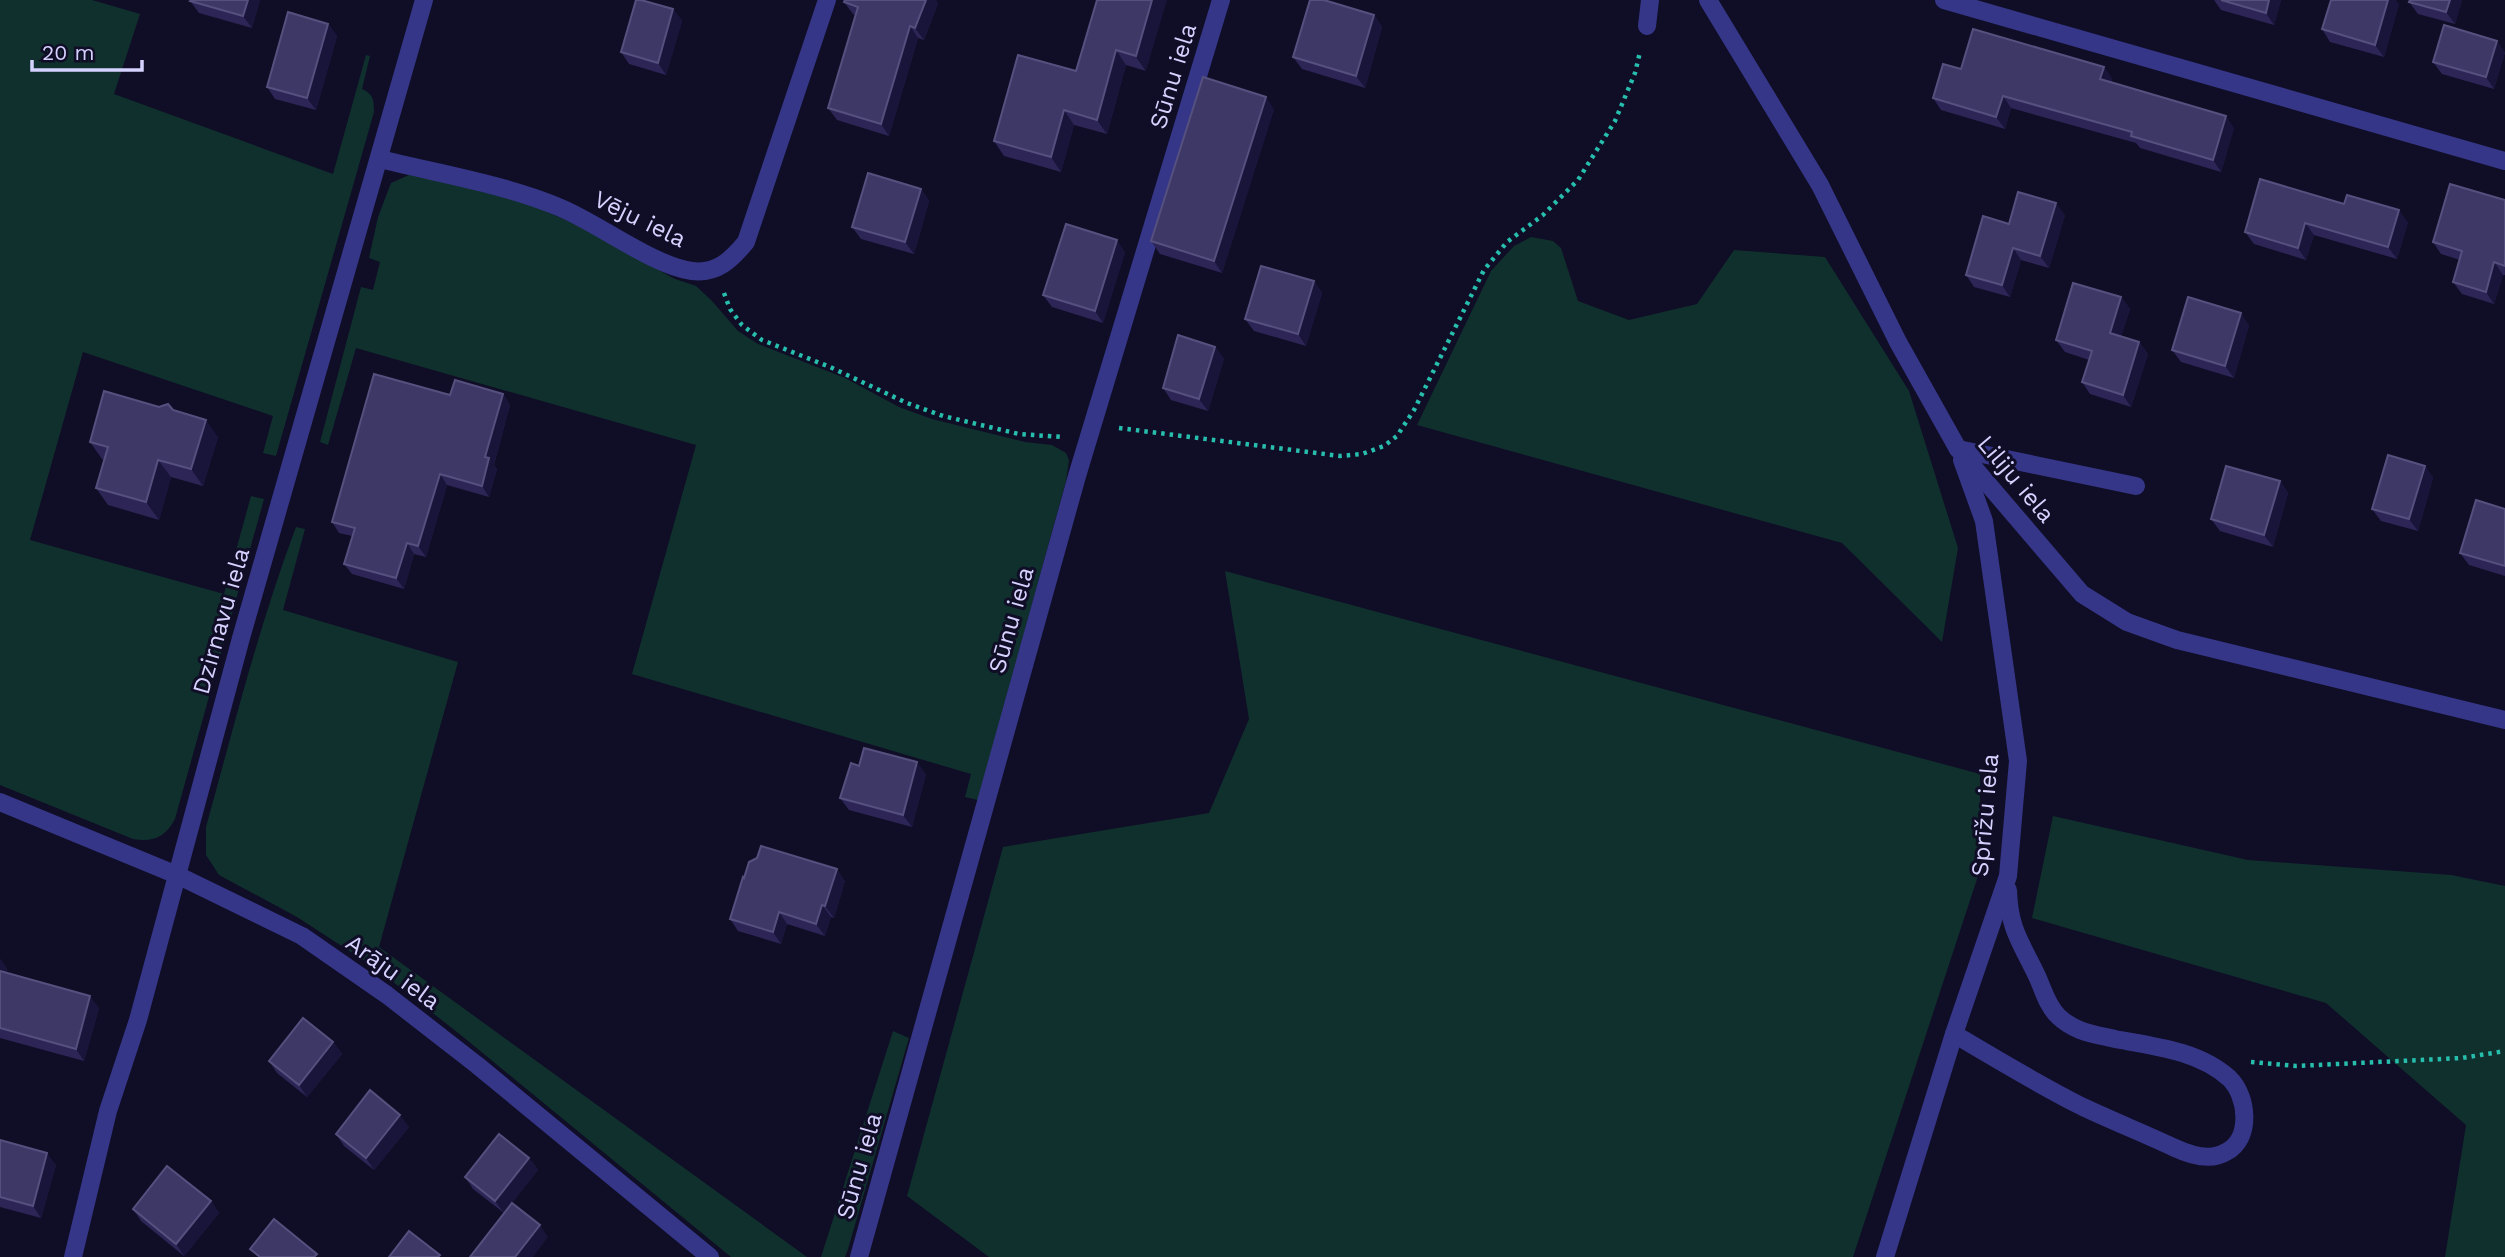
<svg xmlns="http://www.w3.org/2000/svg" width="2505" height="1257" viewBox="0 0 2505 1257" font-family="'Work Sans',sans-serif">
  <style>
    .green { fill: #10302d }
    .lines { fill: none; stroke-linecap: round; stroke-linejoin: round }
    .path { stroke: #27bead; stroke-width: 4.5; stroke-dasharray: 3.5 5; stroke-linecap: butt }
    .minor { stroke: #353687; stroke-width: 18 }
    .wall { fill: #2c2555 }
    .shaded-wall { fill: #19143a }
    .building { fill: #3e3867; stroke: #56507f; stroke-width: 2 }
    .labels { text-anchor: middle; stroke-width: 6; stroke-linejoin: round; paint-order: stroke }
    .street-label { font-size: 24px; fill: #d5d2ff; stroke: #100d26 }
  </style>
  <rect width="100%" height="100%" fill="#100d26"/>
  <g class="green">
    <path d="M0,0H92L140,14L114,94L333,174L366,55L370,56L362,89C373,94 374,99 374,112L276,456L263,453L273,416L83,352L30,540L224,594L251,496L264,499L175,819C165,838 153,842 133,839L0,785Z"/>
    <polygon points="411,174 516,198 579,226 675,279 696,286 712,301 738,331 758,344 845,378 899,407 932,419 1025,442 1052,445 1066,453 1069,460 1066,481 978,800 965,797 971,774 632,674 696,445 356,348 328,445 320,442 361,287 373,290 380,262 369,258 378,217 391,183"/>
    <polygon points="1531,237 1553,241 1561,248 1578,301 1629,320 1697,304 1734,250 1825,257 1909,391 1958,548 1942,642 1842,543 1417,425 1491,271 1514,246"/>
    <path d="M296,527L305,529L283,610L458,662L379,947L807,1257H731L462,1036L374,967L297,917L219,875L206,855V827C234,726 259,625 296,527Z"/>
    <polygon points="1225,571 1980,774 1980,870 1853,1257 989,1257 907,1196 1003,847 1209,813 1249,719"/>
    <polygon points="2053,816 2248,860 2451,875 2505,886 2505,1257 2445,1257 2466,1125 2326,1003 2032,918"/>
    <polygon points="893,1031 909,1038 848,1249 845,1257 821,1257"/>
  </g>
  <g class="lines">
    <g class="path">
      <polyline points="724,293 730,309 742,325 762,340 830,367 907,403 943,416 1019,434 1062,437"/>
      <polyline points="1119,428 1340,456 1362,454 1384,446 1397,436 1414,410 1484,270 1507,242 1543,215 1578,180 1615,121 1635,73 1640,52"/>
      <polyline points="2251,1062 2296,1066 2462,1058 2505,1051"/>
    </g>
    <g class="minor">
      <polyline points="1708,0 1820,185 1898,342 1958,449 2082,594 2127,622 2177,640 2505,720"/>
      <polyline points="1944,0 2505,161"/>
      <polyline points="1647,26 1650,0"/>
      <path d="M380,159C440,174 504,184 561,208C599,224 654,266 692,271C717,274 731,260 746,242L827,0"/>
      <polyline points="1958,449 2136,486"/>
      <polyline points="0,802 177,875 302,936 387,995 477,1065 710,1257"/>
      <path d="M1954,1034C1996,1059 2039,1085 2083,1107C2113,1121 2145,1134 2175,1148C2190,1155 2211,1161 2226,1152C2252,1139 2248,1096 2229,1078C2199,1051 2154,1046 2115,1039C2094,1034 2074,1032 2058,1016C2046,1004 2043,988 2036,974C2020,941 2009,928 2008,890"/>
      <polyline points="73,1257 108,1111 138,1020 241,638 424,0"/>
      <polyline points="859,1257 1077,476 1221,0"/>
      <polyline points="1885,1257 1954,1034 2008,876 2018,761 1984,521 1962,460"/>
    </g>
  </g>
  <g class="wall">
    <polygon points="191,0 260,0 252,28 199,13 190,1"/>
    <polygon points="1097,0 1146,71 1126,65 1107,134 1074,125 1061,172 1004,156 994,141 1076,71"/>
    <polygon points="2214,0 2281,0 2274,25 2221,10"/>
    <polygon points="2462,0 2455,24 2418,14 2409,2"/>
    <polygon points="844,2 938,3 924,40 918,38 889,136 837,120 828,108 855,15 853,14"/>
    <polygon points="2399,4 2384,57 2330,42 2322,29"/>
    <polygon points="673,9 682,21 666,75 629,64 621,52"/>
    <polygon points="1374,15 1382,27 1365,88 1302,69 1293,57"/>
    <polygon points="328,24 337,36 316,110 275,99 267,87"/>
    <polygon points="2505,52 2494,89 2442,74 2433,62"/>
    <polygon points="2104,67 2112,79 2111,82 2234,128 2221,172 2140,148 2136,143 2011,108 2005,129 1941,110 1933,98 1961,69"/>
    <polygon points="1274,109 1222,273 1160,254 1151,241"/>
    <polygon points="921,189 929,201 914,254 861,239 852,227"/>
    <polygon points="2505,200 2505,275 2503,275 2494,304 2462,294 2453,282 2460,260 2441,254 2433,242"/>
    <polygon points="2344,204 2408,222 2397,259 2314,235 2306,260 2254,244 2245,232"/>
    <polygon points="2065,215 2049,268 2021,260 2010,297 1974,287 1966,275 2009,224"/>
    <polygon points="1125,252 1103,323 1052,307 1043,295"/>
    <polygon points="1314,281 1322,293 1306,346 1254,331 1245,319"/>
    <polygon points="2121,297 2130,309 2121,336 2139,342 2148,354 2131,407 2090,394 2082,382 2089,360 2065,352 2056,340"/>
    <polygon points="2249,325 2234,378 2181,362 2172,350"/>
    <polygon points="1215,347 1224,359 1208,411 1171,400 1163,388"/>
    <polygon points="503,394 510,405 494,465 497,469 489,497 447,485 426,557 414,554 404,589 352,574 344,564 352,536 339,533 332,522 450,395"/>
    <polygon points="173,410 218,437 203,486 171,477 159,520 108,505 96,488 104,460 102,459 90,442"/>
    <polygon points="2425,466 2433,478 2418,531 2381,521 2372,509"/>
    <polygon points="2280,481 2288,493 2273,547 2220,531 2211,519"/>
    <polygon points="2505,509 2505,576 2469,565 2460,553"/>
    <polygon points="859,766 926,774 912,827 849,810 840,798"/>
    <polygon points="845,881 834,918 831,917 825,936 787,924 781,944 738,931 730,919"/>
    <polygon points="0,959 7,969 6,973 99,1008 84,1061 0,1038"/>
    <polygon points="333,1042 342,1054 307,1097 277,1073 269,1061"/>
    <polygon points="409,1127 374,1170 344,1146 336,1134"/>
    <polygon points="0,1140 56,1165 41,1218 0,1207"/>
    <polygon points="529,1158 538,1170 504,1213 473,1189 465,1177"/>
    <polygon points="211,1201 219,1213 184,1256 141,1221 133,1209"/>
  </g>
  <g class="shaded-wall">
    <polygon points="248,0 260,0 252,28 243,16"/>
    <polygon points="926,0 936,0 938,3 924,40 915,28"/>
    <polygon points="1152,0 1167,0 1146,71 1136,56"/>
    <polygon points="2269,0 2281,0 2274,25 2266,13"/>
    <polygon points="2388,0 2396,0 2399,4 2384,57 2375,45"/>
    <polygon points="2450,0 2462,0 2455,24 2446,12"/>
    <polygon points="673,9 682,21 666,75 658,63"/>
    <polygon points="1374,15 1382,27 1365,88 1356,76"/>
    <polygon points="328,24 337,36 316,110 307,98"/>
    <polygon points="910,26 918,38 889,136 881,124"/>
    <polygon points="2497,41 2505,52 2494,89 2486,77"/>
    <polygon points="1116,50 1126,65 1107,134 1097,120"/>
    <polygon points="2104,67 2112,79 2109,91 2100,79"/>
    <polygon points="2003,96 2011,108 2005,129 1996,117"/>
    <polygon points="1266,97 1274,109 1222,273 1214,261"/>
    <polygon points="1064,110 1074,125 1061,172 1051,157"/>
    <polygon points="2226,116 2234,128 2221,172 2213,160"/>
    <polygon points="921,189 929,201 914,254 905,242"/>
    <polygon points="2056,203 2065,215 2049,268 2040,256"/>
    <polygon points="2399,210 2408,222 2397,259 2388,247"/>
    <polygon points="2305,223 2314,235 2306,260 2298,248"/>
    <polygon points="1117,240 1125,252 1103,323 1095,311"/>
    <polygon points="2013,248 2021,260 2010,297 2002,285"/>
    <polygon points="2494,262 2503,275 2494,304 2486,292"/>
    <polygon points="1314,281 1322,293 1306,346 1298,334"/>
    <polygon points="2121,297 2130,309 2118,345 2110,333"/>
    <polygon points="2241,313 2249,325 2234,378 2225,366"/>
    <polygon points="2139,342 2148,354 2131,407 2123,395"/>
    <polygon points="1215,347 1224,359 1208,411 1199,399"/>
    <polygon points="503,394 510,405 494,465 497,469 489,497 482,486 485,457"/>
    <polygon points="206,420 218,437 203,486 191,469"/>
    <polygon points="158,460 171,477 159,520 146,502"/>
    <polygon points="2425,466 2433,478 2418,531 2409,519"/>
    <polygon points="440,474 447,485 426,557 418,546"/>
    <polygon points="2280,481 2288,493 2273,547 2264,535"/>
    <polygon points="407,543 414,554 404,589 396,578"/>
    <polygon points="917,762 926,774 912,827 903,815"/>
    <polygon points="837,869 845,881 834,918 825,906"/>
    <polygon points="822,905 831,917 825,936 816,924"/>
    <polygon points="779,912 787,924 781,944 773,932"/>
    <polygon points="0,959 7,969 3,982 0,977"/>
    <polygon points="90,996 99,1008 84,1061 76,1049"/>
    <polygon points="333,1042 342,1054 307,1097 299,1085"/>
    <polygon points="400,1115 409,1127 374,1170 366,1158"/>
    <polygon points="47,1153 56,1165 41,1218 33,1206"/>
    <polygon points="529,1158 538,1170 504,1213 495,1201"/>
    <polygon points="211,1201 219,1213 184,1256 176,1244"/>
    <polygon points="540,1225 548,1237 533,1257 515,1257"/>
  </g>
  <g class="building">
    <polygon points="191,0 248,0 243,16 190,1"/>
    <polygon points="636,0 641,0 673,9 658,63 621,52"/>
    <polygon points="845,0 926,0 915,28 910,26 881,124 828,108 858,7 844,2"/>
    <polygon points="1097,0 1152,0 1136,56 1116,50 1097,120 1064,110 1051,157 994,141 1018,55 1076,71"/>
    <polygon points="1310,0 1324,0 1374,15 1356,76 1293,57"/>
    <polygon points="2221,0 2269,0 2266,13"/>
    <polygon points="2331,0 2388,0 2375,45 2322,29"/>
    <polygon points="2410,0 2450,0 2446,12 2409,2"/>
    <polygon points="288,12 328,24 307,98 267,87"/>
    <polygon points="2444,25 2497,41 2486,77 2433,62"/>
    <polygon points="1973,29 2104,67 2100,79 2226,116 2213,160 2131,136 2132,132 2003,96 1996,117 1933,98 1943,64 1961,69"/>
    <polygon points="1203,77 1266,97 1214,261 1151,241"/>
    <polygon points="868,173 921,189 905,242 852,227"/>
    <polygon points="2260,179 2344,204 2347,195 2399,210 2388,247 2305,223 2298,248 2245,232"/>
    <polygon points="2450,184 2505,200 2505,266 2494,262 2486,292 2453,282 2462,251 2433,242"/>
    <polygon points="2018,192 2056,203 2040,256 2013,248 2002,285 1966,275 1983,216 2009,224"/>
    <polygon points="1066,224 1117,240 1095,311 1043,295"/>
    <polygon points="1261,266 1314,281 1298,334 1245,319"/>
    <polygon points="2073,283 2121,297 2110,333 2139,342 2123,395 2082,382 2092,351 2056,340"/>
    <polygon points="2188,297 2241,313 2225,366 2172,350"/>
    <polygon points="1178,335 1215,347 1199,399 1163,388"/>
    <polygon points="374,374 450,395 455,380 503,394 485,457 489,458 482,486 440,474 418,546 407,543 396,578 344,564 355,528 332,522"/>
    <polygon points="104,391 159,407 168,404 173,410 206,420 191,469 158,460 146,502 96,488 108,447 90,442"/>
    <polygon points="2388,455 2425,466 2409,519 2372,509"/>
    <polygon points="2226,466 2280,481 2264,535 2211,519"/>
    <polygon points="2476,500 2505,509 2505,566 2460,553"/>
    <polygon points="864,748 917,762 903,815 840,798 851,763 859,766"/>
    <polygon points="761,846 837,869 825,906 822,905 816,924 779,912 773,932 730,919 743,877 744,878 749,862 757,858"/>
    <polygon points="0,971 90,996 76,1049 0,1028"/>
    <polygon points="303,1018 333,1042 299,1085 269,1061"/>
    <polygon points="370,1090 400,1115 366,1158 336,1134"/>
    <polygon points="499,1134 529,1158 495,1201 465,1177"/>
    <polygon points="0,1140 47,1153 33,1206 0,1197"/>
    <polygon points="167,1166 211,1201 176,1244 133,1209"/>
    <polygon points="512,1203 540,1225 515,1257 470,1257"/>
    <polygon points="274,1219 317,1254 314,1257 260,1257 250,1249"/>
    <polygon points="409,1231 440,1255 438,1257 389,1257"/>
  </g>
  <g class="labels">
    <g class="street-label">
      <text transform="translate(1173 76) rotate(-73)" y="8">Sūnu iela</text>
      <text transform="translate(640 219) rotate(26)" y="8">Vēju iela</text>
      <text transform="translate(2016 479) rotate(50)" y="8">Liliju iela</text>
      <text transform="translate(1011 620) rotate(-74)" y="8">Sūnu iela</text>
      <text transform="translate(221 621) rotate(-74)" y="8">Dzirnavu iela</text>
      <text transform="translate(1985 815) rotate(-85)" y="8">Sprīžu iela</text>
      <text transform="translate(393 972) rotate(36)" y="8">Arāju iela</text>
      <text transform="translate(859 1166) rotate(-74)" y="8">Sūnu iela</text>
    </g>
  </g>
  <path d="M32 60v10h110v-10" fill="none" stroke="#d5d2ff" stroke-width="3.5"/>
  <text x="42" y="60" font-size="21" fill="#d5d2ff" stroke="#100d26" stroke-width="5" paint-order="stroke">20 m</text>
</svg>
